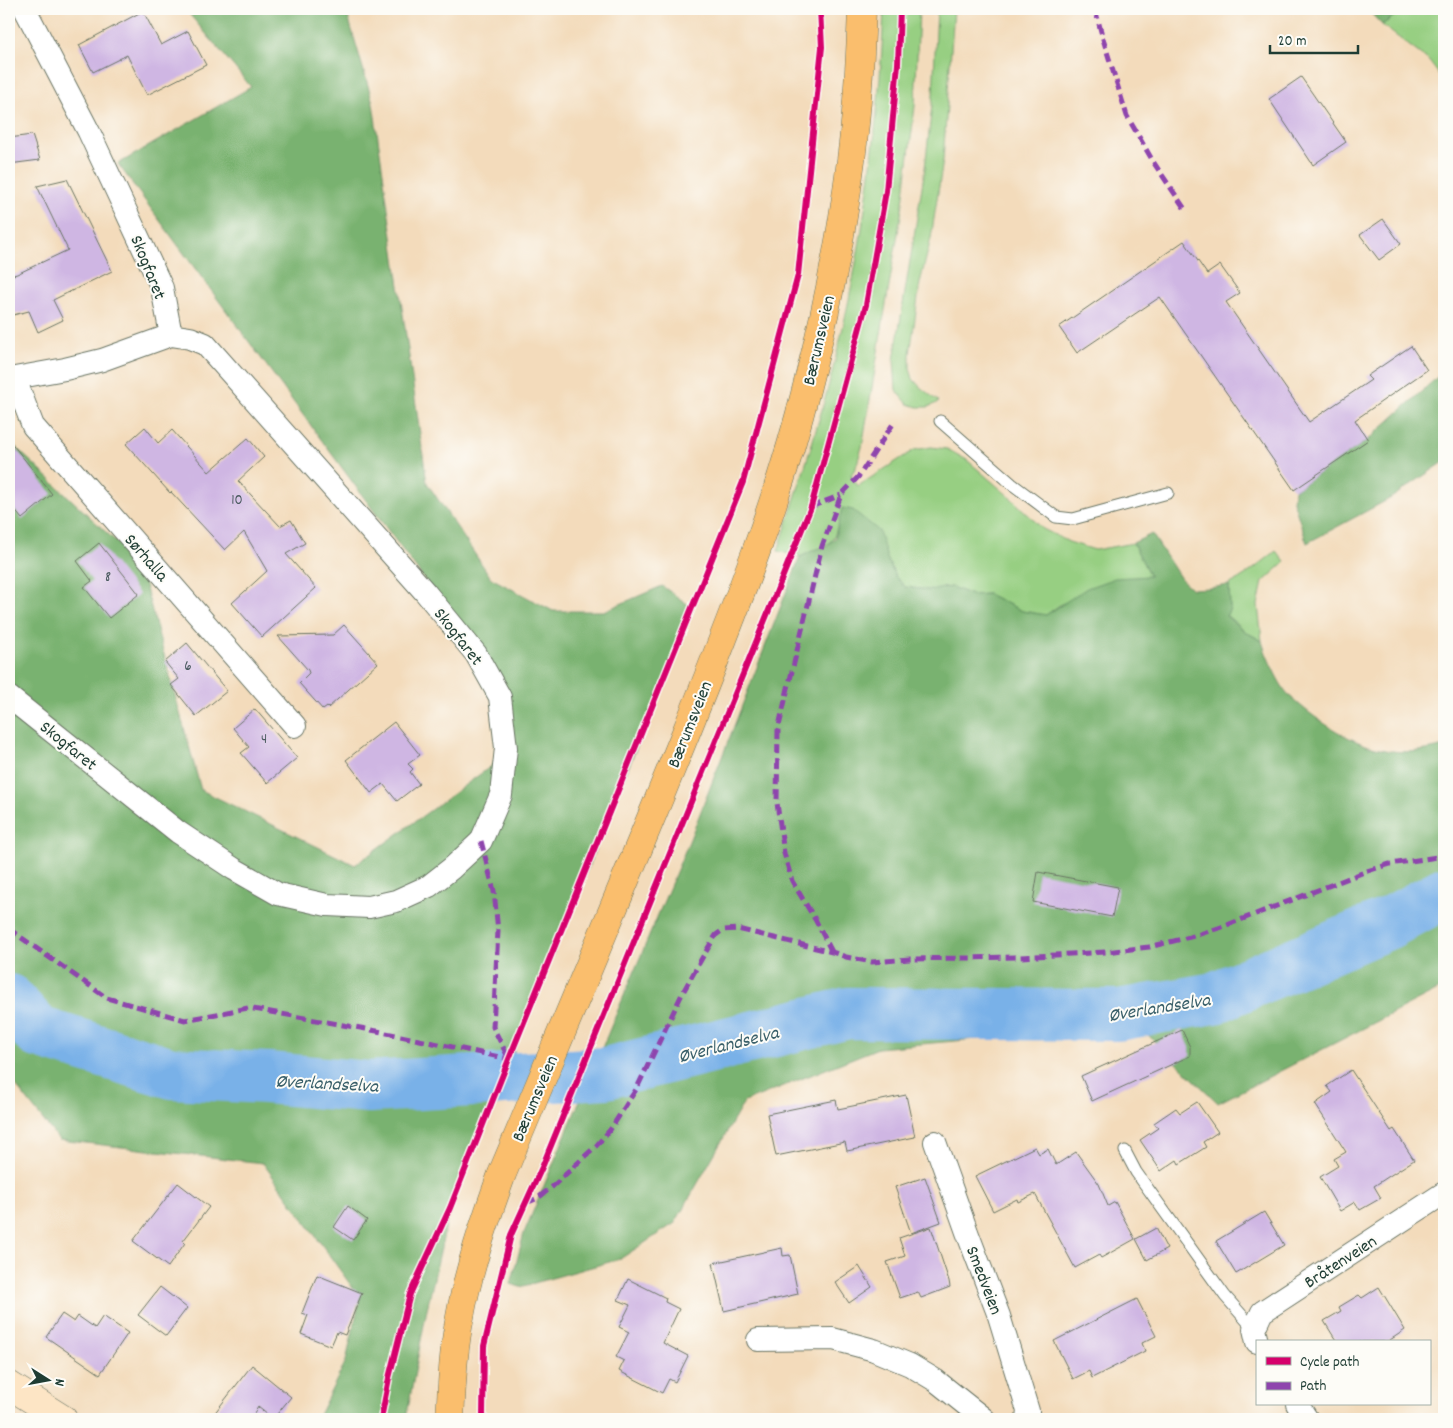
<svg xmlns="http://www.w3.org/2000/svg" width="1453" height="1428" viewBox="0 0 1453 1428" font-family="Dekko,sans-serif">
  <style>
    .green { fill: #97cf82; stroke: #5b865b }
    .forest { fill: #79b270; stroke: #4c7852 }
    .lines { fill: none; stroke-linecap: round; stroke-linejoin: round }
    .river { stroke: #79b1e8; stroke-width: 52 }
    .building { fill: #cfb6e3 }
    .lane-casing { stroke: #697463; stroke-width: 13 }
    .street-casing { stroke: #697463; stroke-width: 24 }
    .secondary-casing { stroke: #697463; stroke-width: 29 }
    .primary-casing { stroke: #697463; stroke-width: 29 }
    .lane { stroke: #fff; stroke-width: 11 }
    .street { stroke: #fff; stroke-width: 22 }
    .secondary { stroke: #fde5c5; stroke-width: 28 }
    .primary { stroke: #fabe6d; stroke-width: 28 }
    .quiet { stroke: #8e44ad; stroke-width: 5; stroke-dasharray: 10 5; stroke-linecap: butt }
    .cycleway-casing { stroke: #fdfcf7; stroke-width: 9 }
    .cycleway { stroke: #d6006c; stroke-width: 6 }
    .labels { text-anchor: middle; stroke-width: 4; stroke-linejoin: round; paint-order: stroke }
    .number-label { font-size: 15px; fill: #4b5b60 }
    .street-label { font-size: 18px; fill: #1f3d34; stroke: #fdfcf7 }
    .water-label { font-size: 19px; font-style: italic; fill: #3a606a; stroke: #fdfcf7 }
  </style>
  <rect width="100%" height="100%" fill="#fdfcf7"/>
  <filter id="ink" filterUnits="userSpaceOnUse"><feTurbulence type="fractalNoise" baseFrequency=".02" numOctaves="2"/><feDisplacementMap in="SourceGraphic" scale="10" xChannelSelector="R" yChannelSelector="G"/><feConvolveMatrix kernelMatrix="1 2 1 2 8 2 1 2 1" color-interpolation-filters="sRGB"/></filter>
  <filter id="wash" filterUnits="userSpaceOnUse"><feTurbulence type="fractalNoise" baseFrequency=".0096" numOctaves="4" result="noise"/><feDisplacementMap in="SourceGraphic" scale="20" xChannelSelector="R" yChannelSelector="G"/><feGaussianBlur stdDeviation="1.12" result="paint"/><feColorMatrix in="noise" values="0 0 0 0 0 0 0 0 0 0 0 0 0 0 0 0 0 1.4 0 .05"/><feComposite in="paint" operator="in"/></filter>
  <g filter="url(#wash)">
    <rect width="100%" height="100%" fill="#f3dbbb"/>
    <g class="green">
      <path d="M884,9H919L915,106L903,203L862,447L856,467L851,475L858,486L914,450L931,447L947,449L967,460L1011,498L1043,529L1069,542L1095,550L1133,543L1150,576L1137,577L1061,604L1046,615L1022,611L988,594L972,595L951,587L928,590L905,587L895,576L887,558L837,527C833,549 817,549 800,557L778,551C798,489 818,428 834,365C863,249 879,129 884,9Z"/>
      <polygon points="937,9 954,9 943,160 931,238 920,283 910,354 910,368 913,379 920,387 939,402 928,407 918,407 908,404 896,390 894,360 925,168 933,96"/>
      <polygon points="1398,9 1444,9 1444,81 1428,60 1382,25 1397,14"/>
      <polygon points="1276,551 1285,562 1263,582 1258,605 1262,641 1246,632 1226,615 1230,609 1229,585 1251,571"/>
    </g>
    <g class="forest">
      <polygon points="185,9 345,9 347,13 373,103 427,483 491,578 553,611 604,611 662,586 693,608 450,1208 427,1309 406,1419 317,1419 346,1361 360,1298 263,1163 59,1140 9,1077 9,441 139,563 201,790 355,865 501,759 505,689 118,164 251,87"/>
      <polygon points="1367,9 1398,9 1397,14 1382,25"/>
      <polygon points="1444,371 1444,462 1391,498 1307,543 1293,501 1294,490 1368,440"/>
      <path d="M842,508L853,510L879,531L887,558L895,576L905,587L928,590L951,587L972,595L988,594L1022,611L1046,615L1087,588L1115,578L1150,576L1133,543L1152,534L1181,579L1192,589L1210,588L1229,585L1230,609L1226,616L1246,632L1262,641C1265,653 1280,687 1289,695C1311,717 1350,743 1380,749C1402,754 1423,752 1444,746V987L1218,1103L1144,1031L1009,1036L878,1048L744,1102L675,1223L620,1259L520,1287L511,1284L524,1233L690,839L800,557L816,549L826,547L835,538Z"/>
    </g>
    <g class="lines">
      <polyline class="river" points="9,1000 38,1032 172,1073 268,1078 369,1087 606,1073 848,1013 1118,1015 1214,998 1389,923 1444,893"/>
    </g>
    <g id="blocks">
      <g class="building">
        <polygon points="143,11 161,45 188,31 206,65 147,95 127,55 93,72 79,45"/>
        <polygon points="1301,77 1346,142 1313,165 1269,99"/>
        <polygon points="32,135 40,160 9,164 9,138"/>
        <polygon points="67,179 112,271 53,300 63,320 38,332 29,311 9,316 9,276 17,274 68,250 37,186"/>
        <polygon points="1383,219 1401,244 1379,260 1360,235"/>
        <polygon points="1184,241 1207,274 1220,265 1240,293 1226,302 1309,422 1371,380 1367,376 1411,346 1427,370 1355,420 1368,440 1294,490 1160,297 1077,353 1059,327"/>
        <polygon points="145,427 158,443 172,430 209,472 248,438 264,457 238,481 280,526 291,520 305,543 286,554 316,588 262,637 232,603 267,571 244,532 225,550 171,492 170,493 126,444"/>
        <polygon points="9,440 52,494 22,519 9,503"/>
        <polygon points="99,543 139,594 109,618 84,587 92,581 77,561"/>
        <polygon points="344,625 378,663 328,708 327,707 323,710 299,683 309,673 308,670 278,636 333,635"/>
        <polygon points="187,643 227,691 196,716 171,685 179,679 165,662"/>
        <polygon points="255,709 297,758 267,783 241,753 249,747 233,728"/>
        <polygon points="394,722 420,755 408,764 413,769 410,772 419,784 397,801 383,784 371,793 346,760"/>
        <polygon points="1038,872 1118,887 1112,917 1033,902"/>
        <polygon points="1182,1030 1190,1047 1190,1056 1092,1101 1081,1076"/>
        <polygon points="1351,1070 1391,1131 1394,1129 1414,1160 1374,1186 1381,1198 1360,1210 1355,1202 1340,1211 1320,1177 1338,1166 1334,1159 1346,1152 1315,1104 1332,1092 1327,1086"/>
        <polygon points="906,1095 915,1137 847,1151 845,1142 776,1156 767,1114 836,1100 838,1109"/>
        <polygon points="1197,1102 1218,1132 1203,1142 1206,1147 1179,1164 1177,1160 1161,1171 1140,1140 1158,1128 1154,1123 1176,1108 1180,1113"/>
        <polygon points="1035,1147 1039,1154 1048,1149 1056,1165 1076,1152 1099,1184 1108,1206 1115,1202 1135,1239 1101,1258 1099,1255 1075,1268 1035,1194 1018,1202 1017,1199 993,1211 975,1176"/>
        <polygon points="925,1177 941,1222 911,1233 895,1187"/>
        <polygon points="178,1183 209,1207 183,1241 185,1243 168,1267 133,1241"/>
        <polygon points="348,1206 367,1220 353,1240 334,1227"/>
        <polygon points="1264,1212 1284,1245 1236,1274 1216,1241"/>
        <polygon points="931,1227 949,1281 950,1287 921,1298 918,1292 900,1298 887,1262 905,1256 899,1238"/>
        <polygon points="1156,1228 1167,1249 1147,1260 1136,1239"/>
        <polygon points="782,1248 783,1256 790,1255 798,1294 724,1311 713,1263"/>
        <polygon points="859,1266 872,1287 849,1303 835,1282"/>
        <polygon points="317,1275 362,1293 345,1335 337,1332 331,1346 301,1334 308,1315 302,1313"/>
        <polygon points="628,1279 666,1298 665,1302 679,1309 663,1343 688,1356 675,1382 669,1379 662,1393 619,1371 624,1361 616,1357 629,1332 619,1327 630,1305 618,1300"/>
        <polygon points="160,1287 187,1308 166,1336 138,1315"/>
        <polygon points="1379,1287 1405,1330 1387,1342 1337,1342 1324,1321 1341,1311 1339,1307 1359,1295 1362,1298"/>
        <polygon points="1137,1299 1156,1336 1142,1343 1145,1351 1092,1378 1089,1371 1073,1379 1054,1341"/>
        <polygon points="62,1314 74,1322 78,1316 95,1328 103,1316 128,1333 100,1374 46,1337"/>
        <polygon points="252,1365 291,1397 273,1419 258,1407 251,1419 210,1419"/>
      </g>
    </g>
  </g>
  <g filter="url(#ink)">
    <use href="#blocks" fill-opacity="0" stroke="#697463" stroke-width="1"/>
    <g class="lines">
      <g class="lane-casing">
        <g id="lane">
          <polyline points="940,421 1012,484 1056,517 1073,519 1168,493"/>
          <polyline points="1125,1151 1136,1172 1225,1296 1254,1329"/>
        </g>
      </g>
      <g class="street-casing">
        <g id="street">
          <polyline points="25,9 89,132 162,288 171,335"/>
          <polyline points="9,379 65,369 102,360 171,335 190,338 205,344 425,592 476,654 500,697 506,748 501,795 481,841 452,868 429,886 396,901 369,907 327,905 278,894 234,869 178,832 9,697"/>
          <polyline points="15,379 33,426 295,726"/>
          <polyline points="935,1142 967,1232 999,1316 1028,1411 1027,1419"/>
          <polyline points="758,1340 833,1339 874,1350 910,1365 935,1380 984,1419"/>
          <polyline points="1257,1342 1254,1329 1262,1312 1444,1193"/>
          <polyline points="1297,1404 1307,1419"/>
        </g>
      </g>
      <g class="secondary-casing">
        <polyline id="secondary" points="9,1385 63,1419"/>
      </g>
      <g class="primary-casing">
        <path id="primary" d="M450,1419C452,1385 453,1350 460,1317C469,1267 485,1221 502,1174C564,1026 627,878 687,730C732,617 778,504 807,386C825,317 840,246 849,175C857,120 860,64 862,9"/>
      </g>
      <use href="#lane" class="lane"/>
      <use href="#street" class="street"/>
      <use href="#secondary" class="secondary"/>
      <use href="#primary" class="primary"/>
      <g class="quiet">
        <polyline points="1095,9 1103,39 1127,116 1154,163 1187,212"/>
        <polyline points="811,507 841,495"/>
        <polyline points="481,841 494,891 498,931 493,1027 509,1059"/>
        <polyline points="9,929 107,998 185,1020 248,1008 377,1031 509,1059"/>
        <polyline points="832,952 816,921 792,881 784,853 777,803 778,730 822,546 841,495 859,476 893,424"/>
        <polyline points="526,1203 538,1198 552,1187 597,1145 610,1130 637,1088 682,994 702,958 716,935 723,930 738,929 832,952 846,957 872,962 910,959 1020,957 1106,952 1149,947 1190,937 1222,927 1367,871 1390,864 1444,856"/>
      </g>
      <g class="cycleway-casing">
        <g id="cycleway">
          <polyline points="381,1419 389,1378 410,1294 450,1208 509,1059 743,482 798,275 822,47 820,9"/>
          <polyline points="485,1419 483,1416 484,1346 511,1235 543,1165 811,507 866,305 886,191 898,64 900,9"/>
        </g>
      </g>
      <use href="#cycleway" class="cycleway"/>
    </g>
  </g>
  <g class="labels">
    <g class="number-label">
      <text x="237" y="504">10</text>
      <text x="108" y="581">8</text>
      <text x="188" y="670">6</text>
      <text x="264" y="743">4</text>
    </g>
    <g class="street-label">
      <text transform="translate(149 267) rotate(68)" y="6">Skogfaret</text>
      <text transform="translate(818 340) rotate(-77)" y="6">Bærumsveien</text>
      <text transform="translate(147 557) rotate(49)" y="6">Sørhalla</text>
      <text transform="translate(459 636) rotate(52)" y="6">Skogfaret</text>
      <text transform="translate(689 724) rotate(-68)" y="6">Bærumsveien</text>
      <text transform="translate(69 745) rotate(39)" y="6">Skogfaret</text>
      <text transform="translate(534 1098) rotate(-67)" y="6">Bærumsveien</text>
      <text transform="translate(1340 1261) rotate(-33)" y="6">Bråtenveien</text>
      <text transform="translate(985 1280) rotate(69)" y="6">Smedveien</text>
    </g>
    <g class="water-label">
      <text transform="translate(1159 1006) rotate(-9)" y="7">Øverlandselva</text>
      <text transform="translate(728 1043) rotate(-14)" y="7">Øverlandselva</text>
      <text transform="translate(327 1082) rotate(3)" y="7">Øverlandselva</text>
    </g>
  </g>
  <rect width="1453" height="1428" fill="none" stroke="#fdfcf7" stroke-width="30"/>
  <rect x="1256" y="1340" width="175" height="65" fill="#fdfcf7" stroke="#a4b0a9"/>
  <rect x="1266" y="1357" width="25" height="8" fill="#d6006c" stroke="#a4b0a9"/>
  <text x="1300" y="1366" font-size="15" fill="#1f3d34">Cycle path</text>
  <rect x="1266" y="1382" width="25" height="8" fill="#8e44ad" stroke="#a4b0a9"/>
  <text x="1300" y="1390" font-size="15" fill="#1f3d34">Path</text>
  <g transform="translate(48 1380) rotate(101)" stroke="#fdfcf7" stroke-width="4" paint-order="stroke">
  <path d="M0-4L9 19L0 12L-9 19Z" fill="#1f3d34"/>
  <text y="-8" font-size="14" font-weight="bold" text-anchor="middle" fill="#1f3d34">N</text>
  </g>
  <path d="M1270 45v8h88v-8" fill="none" stroke="#1f3d34" stroke-width="2.5"/>
  <text x="1278" y="45" font-size="15" fill="#1f3d34" stroke="#fdfcf7" stroke-width="4" paint-order="stroke">20 m</text>
</svg>
